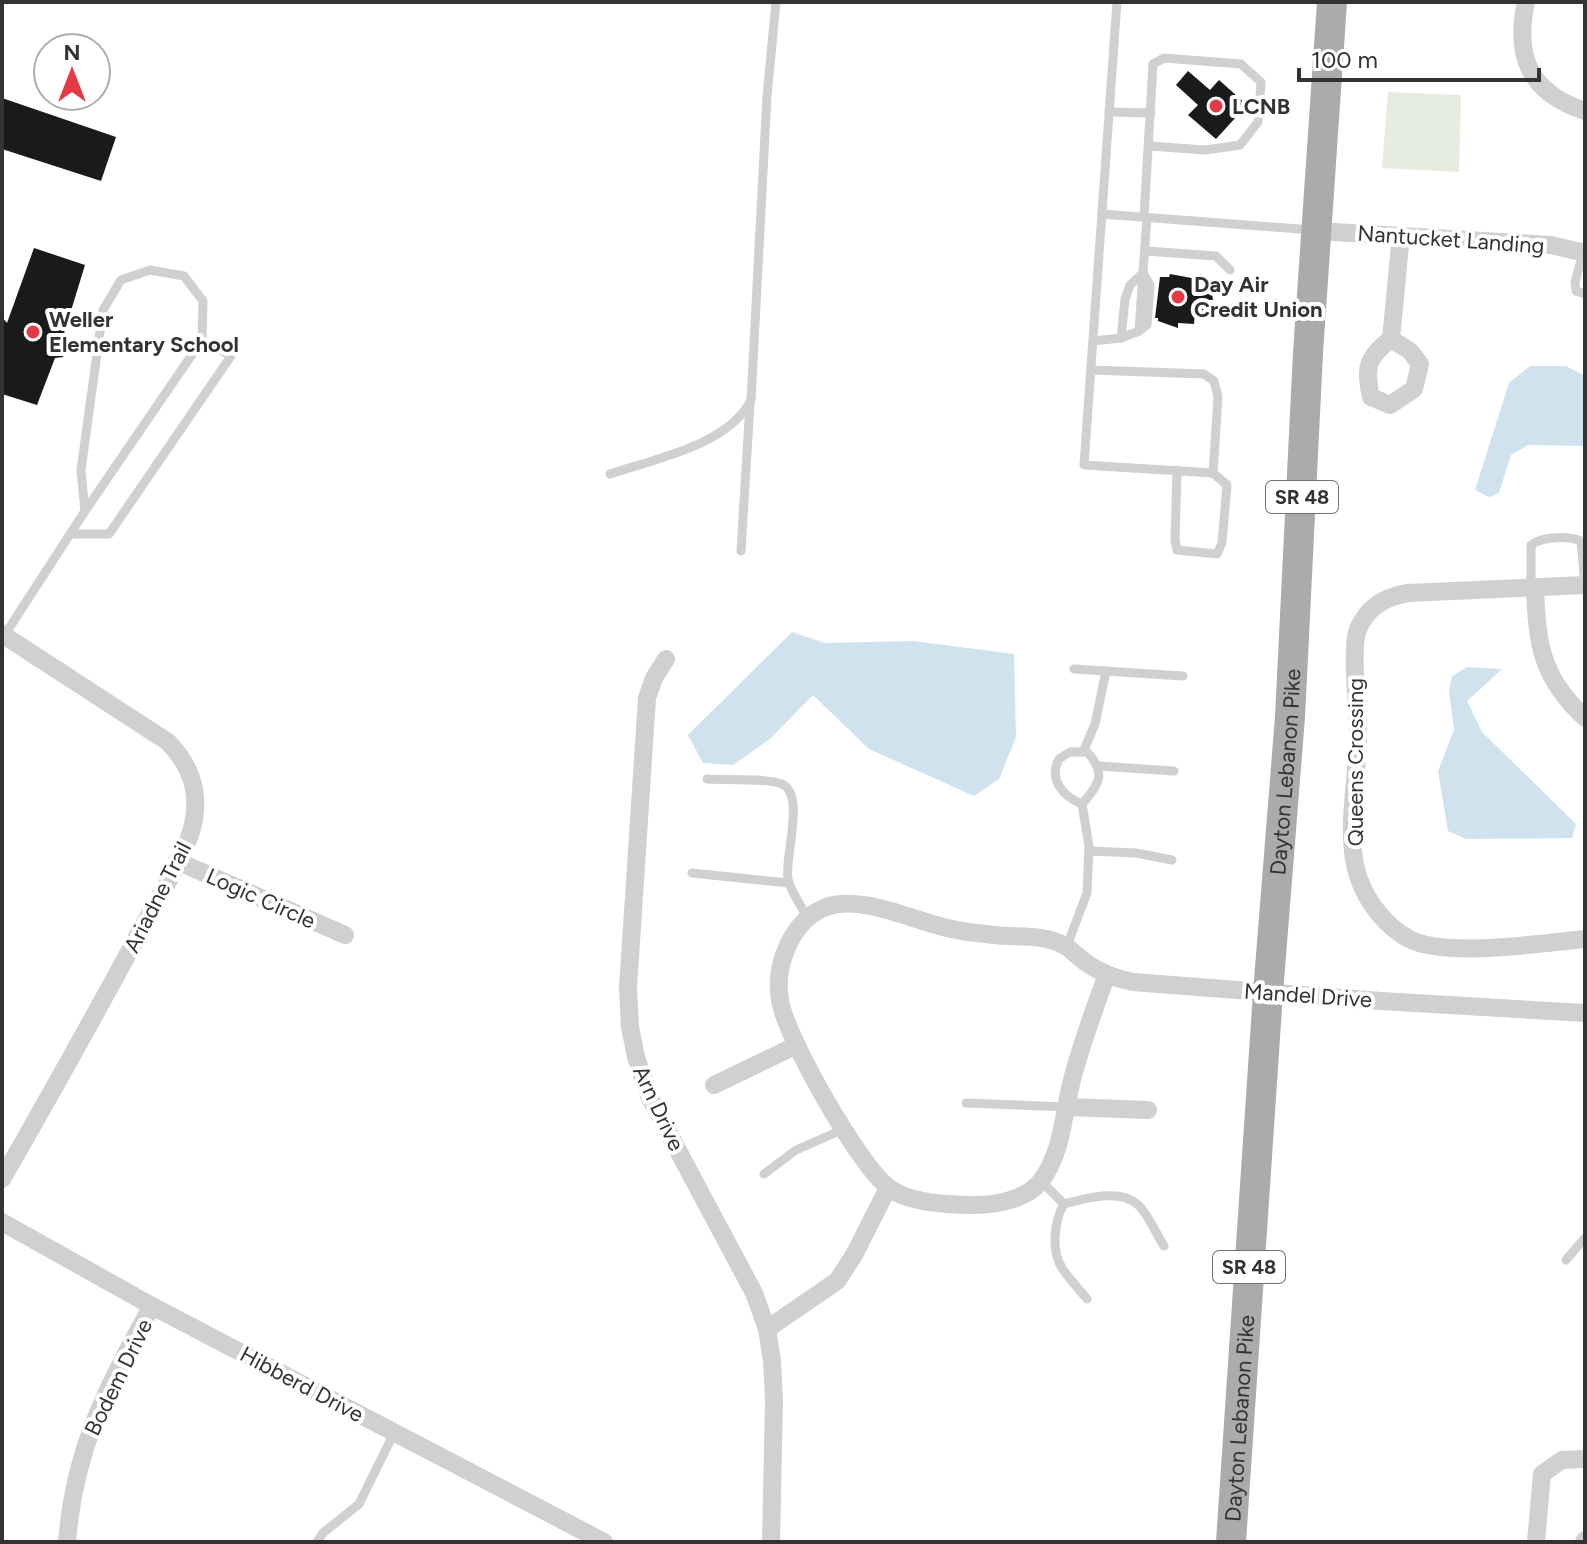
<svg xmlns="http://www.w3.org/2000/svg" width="1587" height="1544" viewBox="0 0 1587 1544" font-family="Figtree,sans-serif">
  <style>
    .green { fill: #e6ecdf }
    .water { fill: #cfe2ee }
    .building { fill: #1a1a1a }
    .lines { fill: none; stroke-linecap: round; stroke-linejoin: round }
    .lane { stroke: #d0d0d0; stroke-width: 9 }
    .street { stroke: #d0d0d0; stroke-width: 18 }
    .primary { stroke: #ababab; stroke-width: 30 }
    .poi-dot { fill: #e63946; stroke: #fff; stroke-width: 3 }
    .labels { text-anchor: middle; stroke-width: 8; stroke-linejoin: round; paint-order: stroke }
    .shield { fill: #fff; stroke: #707070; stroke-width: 2 }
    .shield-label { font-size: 20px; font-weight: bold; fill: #333 }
    .poi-label { font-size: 22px; font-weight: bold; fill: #333; stroke: #fff; text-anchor: start }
    .street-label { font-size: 22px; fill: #333; stroke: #fff }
  </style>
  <rect width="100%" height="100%" fill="#fff"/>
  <polygon class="green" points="1388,92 1461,95 1459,172 1382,168"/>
  <g class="water">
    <polygon points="1530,366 1566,366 1585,376 1585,446 1528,445 1511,455 1499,493 1489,497 1475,490 1509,383"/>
    <polygon points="792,632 825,643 913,641 1014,654 1016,737 999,779 974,796 869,749 813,695 770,739 733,765 703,763 688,735"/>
    <polygon points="1467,667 1502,669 1467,701 1482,732 1576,824 1572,838 1466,839 1448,831 1438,771 1454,730 1449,691 1452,676"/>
  </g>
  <g class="building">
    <polygon points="1188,71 1210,90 1219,80 1247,105 1216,139 1188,115 1198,105 1176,85"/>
    <polygon points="2,98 116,137 101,181 2,149"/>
    <polygon points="34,248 85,265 62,340 69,341 63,357 55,358 37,405 2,394 2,317 7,323"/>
    <polygon points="1170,274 1197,279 1196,287 1211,286 1213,300 1208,300 1209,312 1195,313 1194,324 1178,323 1178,328 1158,321 1158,318 1155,318 1160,277 1169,277"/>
  </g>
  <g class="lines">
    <g class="lane">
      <polyline points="1109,112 1151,113"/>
      <polyline points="1102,214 1313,230"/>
      <polyline points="1144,217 1153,64 1164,58 1241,64 1261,82 1258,122 1240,145 1205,150 1150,146"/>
      <polyline points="1146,251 1216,256 1230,270"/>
      <polyline points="1583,253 1575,282 1576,291 1585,294"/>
      <polyline points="1139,331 1147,325 1150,285 1143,273"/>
      <polyline points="1121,338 1139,331 1143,273"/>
      <polyline points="1093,341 1121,338 1125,299 1130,285 1143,273 1147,217"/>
      <polyline points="1091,370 1204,374 1214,381 1218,397 1213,473 1084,465 1117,2"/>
      <polyline points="1177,470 1175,540 1177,550 1217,554 1222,543 1227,485 1213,473"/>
      <path d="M610,474C654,459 729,445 751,400L767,96L776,2"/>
      <polyline points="70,534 109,534 231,356 202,340"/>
      <polyline points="741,551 750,404"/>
      <path d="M1531,587V545C1543,536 1568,536 1581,541L1585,585"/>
      <polyline points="4,636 85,511 81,470 103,310 121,280 150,270 184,276 203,301 202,340 85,511"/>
      <polyline points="1074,669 1183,676"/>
      <polyline points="1083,752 1095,724 1106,671"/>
      <polyline points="1099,766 1174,771"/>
      <path d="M707,779C725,780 767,778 782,784C806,795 784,857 788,879C791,892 801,906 808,918"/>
      <polyline points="1089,851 1136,853 1172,860"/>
      <polyline points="692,873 789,883"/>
      <path d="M1067,946L1087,893L1089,846L1082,804C1063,796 1048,780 1059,759L1070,752H1087C1107,773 1099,785 1082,804"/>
      <polyline points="966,1103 1066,1107"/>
      <polyline points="764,1174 796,1150 844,1129"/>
      <path d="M1041,1181L1064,1204C1084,1199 1119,1188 1137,1204C1148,1213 1156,1234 1164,1246"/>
      <path d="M1064,1204C1054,1221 1051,1251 1062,1268C1069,1279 1079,1289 1087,1299"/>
      <polyline points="1566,1260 1585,1238"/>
      <polyline points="317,1542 323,1533 359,1504 394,1433"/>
    </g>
    <g class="street">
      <path d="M1526,2C1514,57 1530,93 1585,111"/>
      <polyline points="1317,231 1551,245 1585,253"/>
      <path d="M1391,339L1410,351L1420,364L1414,389L1390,405L1371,397C1365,368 1366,358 1391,339L1401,235"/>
      <path d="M1585,585L1408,593C1390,596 1373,603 1363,620C1357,628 1355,639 1355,649C1353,679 1359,710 1358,740C1357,785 1344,836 1359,879C1368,904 1387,927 1409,939C1446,958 1543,943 1585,939"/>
      <path d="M1535,587C1537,644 1541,677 1585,718"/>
      <path d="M2,634L168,742C189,764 199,787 194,819C190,848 157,901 142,928C96,1013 50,1096 2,1179"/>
      <polyline points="666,659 654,678 647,698 628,988 630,1027 636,1057 650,1098 754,1293 767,1329 772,1361 774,1400 771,1542"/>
      <polyline points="177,861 345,935"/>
      <path d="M1107,974C1094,1010 1080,1047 1071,1084C1063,1116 1062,1153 1041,1181C1027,1199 997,1205 975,1205C951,1205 907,1203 888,1187C859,1165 785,1036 780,1000C774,965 792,918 829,906C863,896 913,920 947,928C962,932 979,933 994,935C1018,938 1043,933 1065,946C1070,948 1074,954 1079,957C1095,971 1113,978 1133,982L1381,1001L1585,1013"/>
      <polyline points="714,1085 797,1045"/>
      <polyline points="1066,1107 1148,1110"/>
      <polyline points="2,1222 152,1306 604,1542"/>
      <polyline points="767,1329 837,1281 854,1255 888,1188"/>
      <path d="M67,1542C74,1449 108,1385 152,1306"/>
      <polyline points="1536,1542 1542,1474 1562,1460 1585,1459"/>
      <polyline points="1584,1542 1585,1540"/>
    </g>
    <path class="primary" id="s1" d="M1231,1542L1268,993L1290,717L1308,353L1332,2"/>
  </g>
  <g class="poi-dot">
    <circle cx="1216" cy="106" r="8"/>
    <circle cx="1178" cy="297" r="8"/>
    <circle cx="33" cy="332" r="8"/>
  </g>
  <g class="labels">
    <g class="shield">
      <rect x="1266" y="481" width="72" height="32" rx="6"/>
      <rect x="1213" y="1251" width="72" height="32" rx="6"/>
    </g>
    <g class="shield-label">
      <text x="1302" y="504">SR 48</text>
      <text x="1249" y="1274">SR 48</text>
    </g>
    <g class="poi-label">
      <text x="1232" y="114">LCNB</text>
      <text x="1194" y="292">Day Air<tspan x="1194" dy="25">Credit Union</tspan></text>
      <text x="49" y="327">Weller<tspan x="49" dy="25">Elementary School</tspan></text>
    </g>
    <g class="street-label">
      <text transform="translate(1451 239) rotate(4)" y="8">Nantucket Landing</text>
      <text transform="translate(1355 762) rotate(-90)" y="8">Queens Crossing</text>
      <text dy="8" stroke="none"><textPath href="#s1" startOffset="772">Dayton Lebanon Pike</textPath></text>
      <text transform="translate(157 897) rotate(-63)" y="8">Ariadne Trail</text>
      <text transform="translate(261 898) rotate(24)" y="8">Logic Circle</text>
      <text transform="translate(1308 995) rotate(4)" y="8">Mandel Drive</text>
      <text transform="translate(659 1108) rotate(65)" y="8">Arn Drive</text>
      <text transform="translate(118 1377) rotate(-64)" y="8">Bodem Drive</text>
      <text transform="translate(302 1384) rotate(28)" y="8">Hibberd Drive</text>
      <text dy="8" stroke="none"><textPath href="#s1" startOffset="124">Dayton Lebanon Pike</textPath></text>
    </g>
  </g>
  <rect width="1587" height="1544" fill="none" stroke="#333333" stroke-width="8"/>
  <g transform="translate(72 72)"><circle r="38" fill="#ffffff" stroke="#adadad" stroke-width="2"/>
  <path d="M0-6L14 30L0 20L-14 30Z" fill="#e63946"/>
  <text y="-12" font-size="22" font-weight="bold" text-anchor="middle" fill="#333333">N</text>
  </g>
  <path d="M1299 68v12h240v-12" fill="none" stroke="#333333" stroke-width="4"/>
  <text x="1311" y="68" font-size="24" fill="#333333" stroke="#ffffff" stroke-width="6" paint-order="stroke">100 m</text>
</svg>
